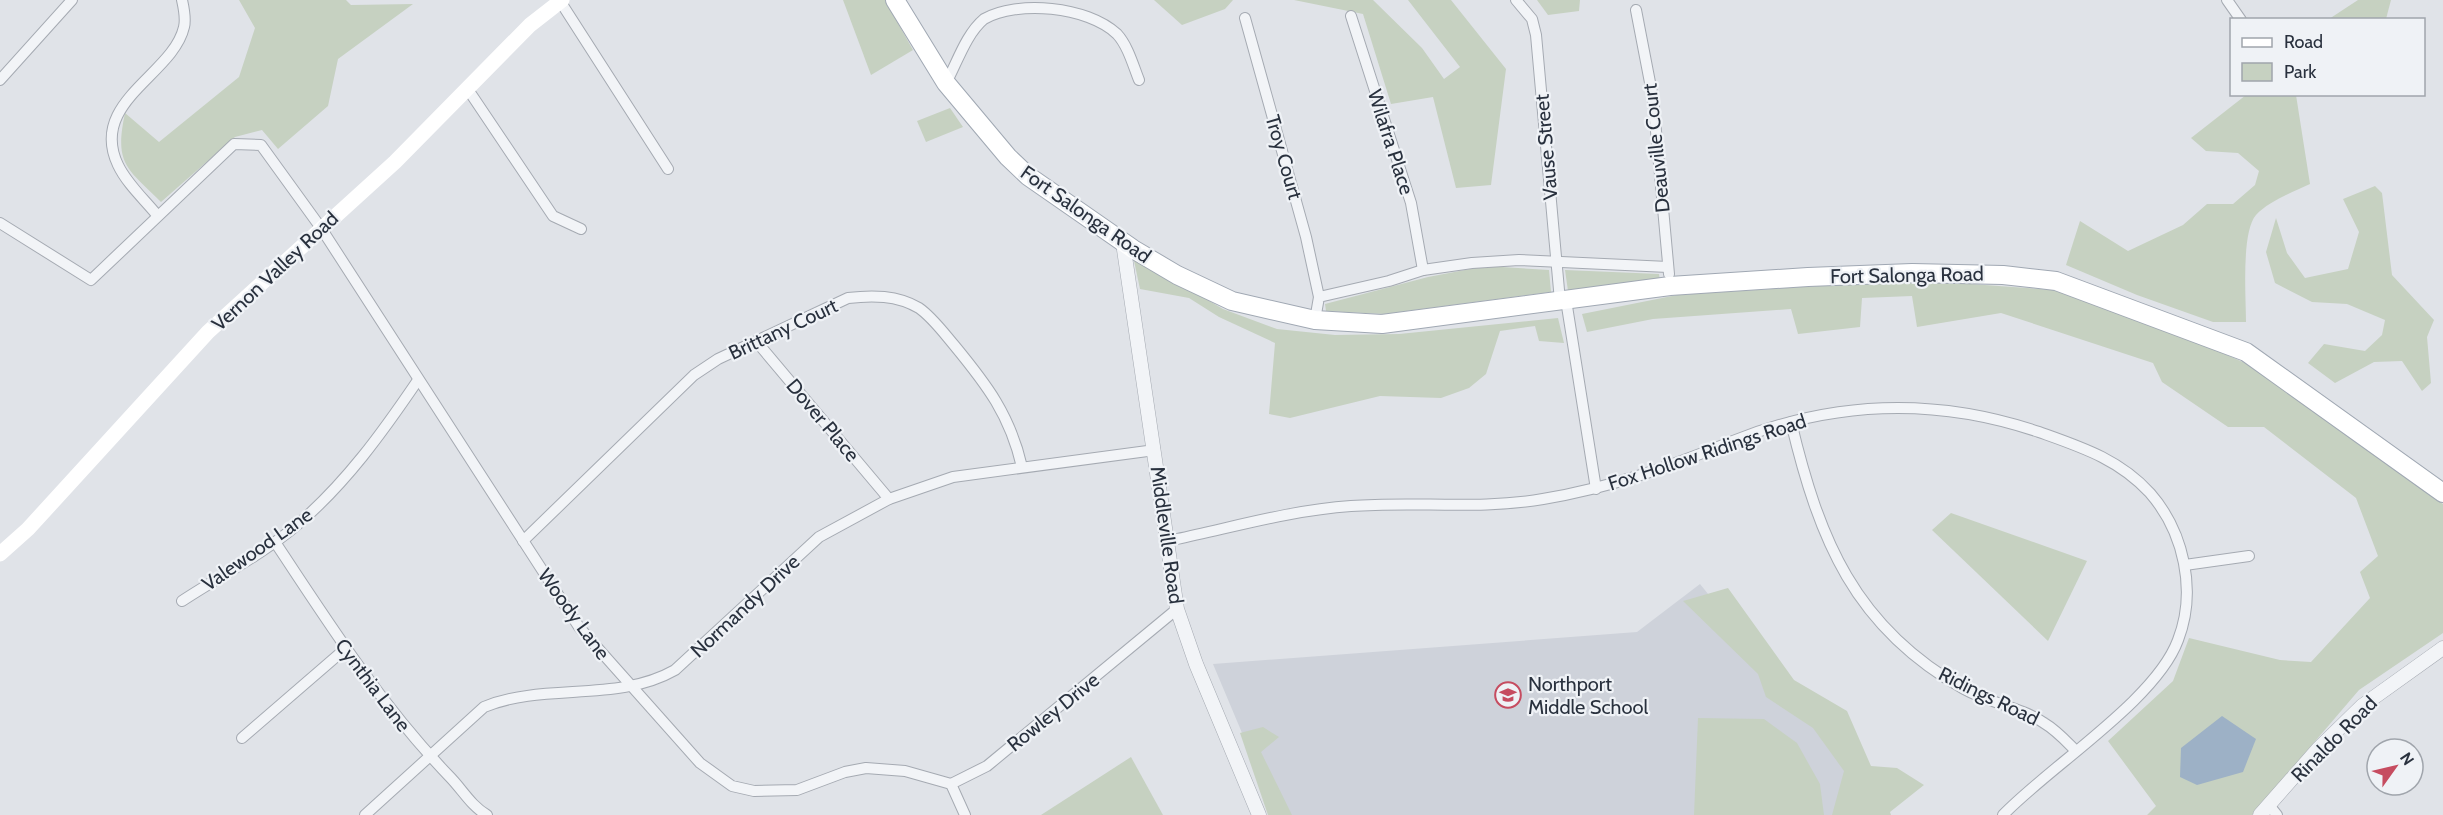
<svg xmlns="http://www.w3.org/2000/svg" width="2443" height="815" viewBox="0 0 2443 815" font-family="Cabin,sans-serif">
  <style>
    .built { fill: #ced2da }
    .green { fill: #c6d1c1 }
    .water { fill: #9db1c6 }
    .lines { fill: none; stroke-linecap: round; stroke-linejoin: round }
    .minor-casing { stroke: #a5aab2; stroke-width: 12 }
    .tertiary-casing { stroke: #a5aab2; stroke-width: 15 }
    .primary-casing { stroke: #a0a8b3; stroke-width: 20 }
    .minor { stroke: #f2f4f7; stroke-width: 10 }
    .tertiary { stroke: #f2f4f7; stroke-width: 14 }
    .secondary { stroke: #fff; stroke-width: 15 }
    .primary { stroke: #fff; stroke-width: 18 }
    .labels { text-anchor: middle; stroke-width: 4.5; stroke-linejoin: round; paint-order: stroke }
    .street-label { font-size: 20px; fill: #29313e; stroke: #eff2f6 }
    .poi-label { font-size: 20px; fill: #29313e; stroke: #eff2f6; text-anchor: start }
  </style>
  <rect width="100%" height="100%" fill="#e0e3e8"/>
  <polygon class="built" points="1700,584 1887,815 1273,815 1261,778 1213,664 1637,632"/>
  <g class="green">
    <path d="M239,0H346L351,5L413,4L338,59L328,106L278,149L262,130L235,137L161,202C127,168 114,165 125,113L159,142L239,77L255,28Z"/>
    <polygon points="843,0 885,0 913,50 871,75"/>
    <polygon points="1154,0 1233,0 1225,9 1182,25"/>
    <polygon points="1294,0 1373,0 1422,48 1444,79 1460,67 1408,0 1451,0 1506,69 1491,185 1456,188 1433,97 1391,104 1363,14"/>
    <polygon points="1537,0 1580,0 1579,11 1548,15"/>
    <polygon points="2358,0 2391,0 2386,19 2329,19"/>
    <path d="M2246,95H2296L2310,184C2293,192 2269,201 2256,215C2241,232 2246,298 2246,322H2213L2137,295L2066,265L2080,221L2128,251L2183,225L2207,204H2233L2255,185L2259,171L2238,153L2206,151L2191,138Z"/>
    <polygon points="950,108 963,127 926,142 917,121"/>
    <polygon points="2375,186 2382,193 2392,275 2434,320 2427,337 2431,383 2422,391 2402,361 2374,362 2335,383 2308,363 2324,344 2365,351 2382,335 2385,320 2347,304 2312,302 2275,283 2266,252 2276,218 2287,253 2305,278 2348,269 2359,232 2343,199"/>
    <polygon points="1133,256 1223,309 1277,329 1335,335 1399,334 1558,318 1564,343 1539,341 1535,326 1500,331 1486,374 1469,388 1441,398 1380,396 1290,418 1269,414 1275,343 1219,317 1189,298 1140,289"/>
    <polygon points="1486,266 1549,270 1551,292 1384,314 1326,311 1325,304 1428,277"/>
    <polygon points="1565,270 1659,274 1660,280 1568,291"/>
    <polygon points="1914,280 2054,290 2182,335 2254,367 2443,504 2443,633 2359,690 2252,815 2147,815 2156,806 2108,741 2173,681 2189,638 2280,660 2311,662 2370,598 2360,572 2378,556 2356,498 2264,427 2228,427 2162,382 2153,363 2001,313 1917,327 1912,296 1862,298 1860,327 1798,334 1791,309 1653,319 1587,332 1582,314 1677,295"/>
    <polygon points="1951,513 2087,561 2048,641 1932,530"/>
    <polygon points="1728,588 1794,680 1847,711 1871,766 1897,768 1924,785 1890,812 1891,815 1832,815 1844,771 1813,728 1766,697 1758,674 1683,601"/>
    <polygon points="1698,718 1764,719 1797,743 1820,784 1824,815 1694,815"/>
    <polygon points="1263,727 1279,737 1261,752 1292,815 1268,815 1240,733"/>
    <polygon points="1131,757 1163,815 1041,815"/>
  </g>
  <polygon class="water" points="2222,716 2256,739 2243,772 2197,785 2180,777 2181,748"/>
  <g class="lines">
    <g class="minor-casing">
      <g id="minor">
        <polyline points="1516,0 1532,19 1536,35 1560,301"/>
        <polyline points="2227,0 2241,20"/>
        <polyline points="560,1 668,169"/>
        <polyline points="1636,10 1653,98 1669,274"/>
        <polyline points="1351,16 1411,203 1423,270"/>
        <polyline points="1245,18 1306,237 1319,297"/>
        <polyline points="0,80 72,0"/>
        <path d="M946,83C957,63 966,34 984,19C1017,0 1087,6 1117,34C1128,46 1133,65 1139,80"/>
        <polyline points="467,88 553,216 581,229"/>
        <path d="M157,215C144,199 127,184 118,165C88,102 173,75 184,27C186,19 184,9 182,0"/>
        <polyline points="0,223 91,280 234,144 261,145 321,228 579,627 700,763 732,786 754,791 797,790 845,772 866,768 905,771 951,784"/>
        <polyline points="1566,300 1596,489"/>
        <polyline points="1315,320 1319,297 1389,281 1423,270 1472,263 1519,260 1668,267"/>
        <polyline points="756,341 889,499"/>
        <path d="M1791,422C1819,539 1854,627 1964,689C1989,703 2021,707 2044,723C2056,730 2065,740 2075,750"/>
        <path d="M1166,539H1177C1234,527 1292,510 1351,506C1415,501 1479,510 1543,499C1610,488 1671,466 1733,441C1835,400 1936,397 2039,432C2081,447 2119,459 2150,493C2184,532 2197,591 2178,640C2156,700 2050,766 2003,815"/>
        <path d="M523,541L694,375L718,359L848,298C872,295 897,295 919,308C932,317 943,332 954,345C987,385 1010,415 1022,467"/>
        <path d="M275,542C329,624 381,705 449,776C462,789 471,806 487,815"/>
        <polyline points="2185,565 2249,556"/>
        <path d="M182,601C220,576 263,554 297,525C346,483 382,433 418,380"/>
        <polyline points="242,738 345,649"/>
        <polyline points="2269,805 2277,815"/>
        <path d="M365,815L484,707C545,682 617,703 675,670L819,537L889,499L953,477L1155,450"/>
        <polyline points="965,815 951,784 987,766 1177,609"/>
      </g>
    </g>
    <g class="tertiary-casing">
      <g id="tertiary">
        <polyline points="1123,243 1177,609 1196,664 1259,815"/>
        <polyline points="2260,815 2319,748 2362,706 2443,648"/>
      </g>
    </g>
    <g class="primary-casing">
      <polyline id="primary" points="895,0 946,83 1008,157 1028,176 1133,249 1177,275 1232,301 1315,320 1382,324 1670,286 1808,277 1912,273 2003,275 2056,281 2246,352 2443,493"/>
    </g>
    <use href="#minor" class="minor"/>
    <use href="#tertiary" class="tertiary"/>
    <polyline class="secondary" points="0,554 28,529 208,332 395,162 530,25 562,0"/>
    <use href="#primary" class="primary"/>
  </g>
  <defs>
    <g id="school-ring" transform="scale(1.35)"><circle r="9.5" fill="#eff2f6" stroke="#c64c60" stroke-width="1.5"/><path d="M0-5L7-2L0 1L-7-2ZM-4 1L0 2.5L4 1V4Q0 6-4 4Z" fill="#c64c60"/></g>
  </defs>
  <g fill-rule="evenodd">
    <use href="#school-ring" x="1508" y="695"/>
  </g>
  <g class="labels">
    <g class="street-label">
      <text transform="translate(1391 142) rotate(72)" y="7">Wilafra Place</text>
      <text transform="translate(1546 147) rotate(-95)" y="7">Vause Street</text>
      <text transform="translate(1656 148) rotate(-96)" y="7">Deauville Court</text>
      <text transform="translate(1284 157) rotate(74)" y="7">Troy Court</text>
      <text transform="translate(1086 214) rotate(35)" y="7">Fort Salonga Road</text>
      <text transform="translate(275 271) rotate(-43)" y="7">Vernon Valley Road</text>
      <text transform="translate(1907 275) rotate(-1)" y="7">Fort Salonga Road</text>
      <text transform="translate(783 329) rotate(-25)" y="7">Brittany Court</text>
      <text transform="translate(823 420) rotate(50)" y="7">Dover Place</text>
      <text transform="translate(1707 452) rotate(-18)" y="7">Fox Hollow Ridings Road</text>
      <text transform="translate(1167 535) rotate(82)" y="7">Middleville Road</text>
      <text transform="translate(257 549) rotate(-35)" y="7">Valewood Lane</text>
      <text transform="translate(745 606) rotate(-43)" y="7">Normandy Drive</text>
      <text transform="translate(574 614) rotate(54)" y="7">Woody Lane</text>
      <text transform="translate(373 685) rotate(53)" y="7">Cynthia Lane</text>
      <text transform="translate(1989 696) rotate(26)" y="7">Ridings Road</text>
      <text transform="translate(1053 712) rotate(-39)" y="7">Rowley Drive</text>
      <text transform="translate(2334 739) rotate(-45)" y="7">Rinaldo Road</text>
    </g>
    <g class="poi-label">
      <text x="1528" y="691">Northport<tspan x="1528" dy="23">Middle School</tspan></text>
    </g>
  </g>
  <rect x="2230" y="18" width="195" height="78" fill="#eff2f6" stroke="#a0a5ac" stroke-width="1.5"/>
  <rect x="2242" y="38" width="30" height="9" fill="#ffffff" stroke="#a0a5ac" stroke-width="1.5"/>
  <text x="2284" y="48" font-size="18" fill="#29313e">Road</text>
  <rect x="2242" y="63" width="30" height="18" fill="#c6d1c1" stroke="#a0a5ac" stroke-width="1.5"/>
  <text x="2284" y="78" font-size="18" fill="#29313e">Park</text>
  <g transform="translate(2395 767) rotate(56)"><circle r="28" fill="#eff2f6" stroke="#a0a5ac" stroke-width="1.5"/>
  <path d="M0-4.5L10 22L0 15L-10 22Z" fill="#c64c60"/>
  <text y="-9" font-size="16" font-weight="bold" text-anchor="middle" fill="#29313e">N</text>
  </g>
</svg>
